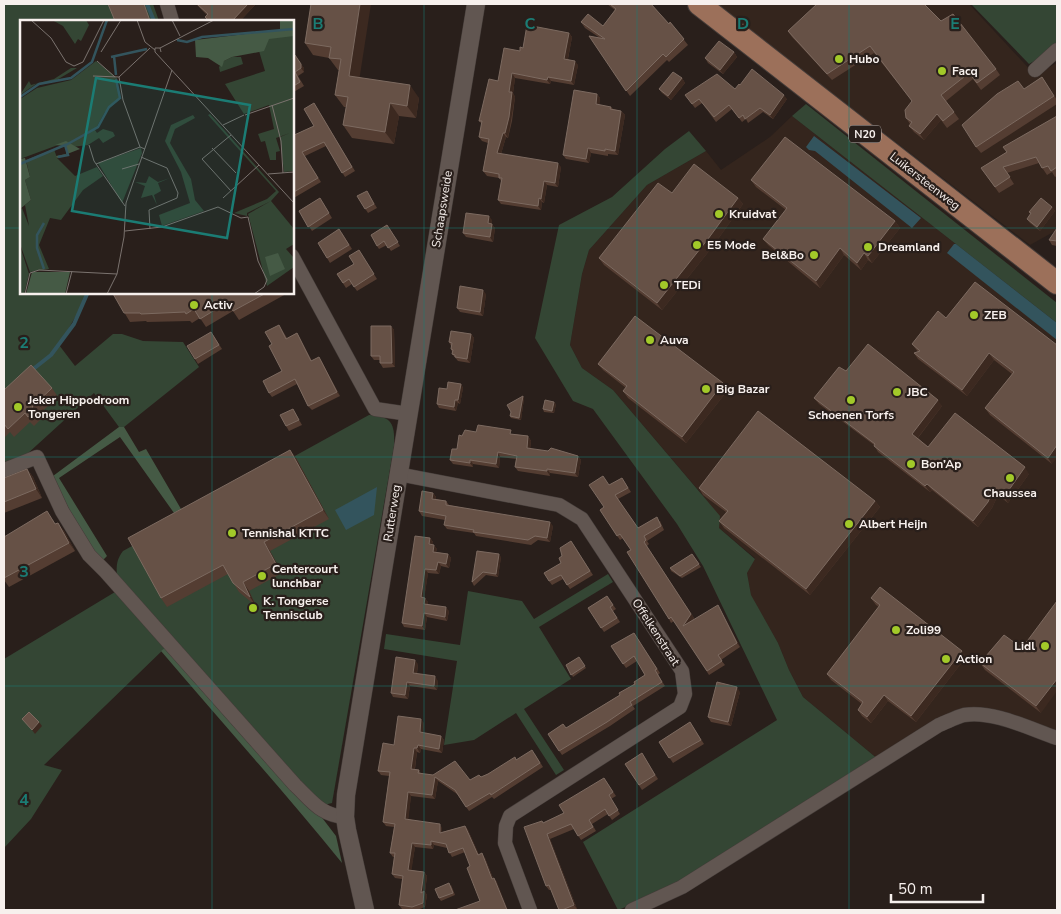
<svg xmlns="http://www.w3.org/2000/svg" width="1061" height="914" viewBox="0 0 1061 914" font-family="'Nunito Sans',sans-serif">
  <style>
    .built { fill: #34251d }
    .green { fill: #344634 }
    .forest { fill: #455a45 }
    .water { fill: #33545d }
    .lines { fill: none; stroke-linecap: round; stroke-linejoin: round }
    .stream { stroke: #33545d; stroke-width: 4 }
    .minor-casing { stroke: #443c39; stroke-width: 15 }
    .tertiary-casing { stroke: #443c39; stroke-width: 19 }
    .primary-casing { stroke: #443c39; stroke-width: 24 }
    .minor { stroke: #615651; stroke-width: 14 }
    .tertiary { stroke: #615651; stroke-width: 18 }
    .primary { stroke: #9c705a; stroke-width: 22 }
    .wall { fill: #543d32 }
    .shaded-wall { fill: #3c2920 }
    .building { fill: #665146; stroke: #7c6a60 }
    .grid { fill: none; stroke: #1b7c74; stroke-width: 1; stroke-opacity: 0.55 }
    .poi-dot { fill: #a2c929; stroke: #291f1b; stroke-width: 2 }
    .labels { text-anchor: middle; stroke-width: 4.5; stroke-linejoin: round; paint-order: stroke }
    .shield { fill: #291f1b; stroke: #b9b1ae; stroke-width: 1 }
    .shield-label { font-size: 11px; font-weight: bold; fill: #f7f0ed }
    .poi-label { font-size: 12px; font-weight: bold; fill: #f7f0ed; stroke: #291f1b; text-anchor: start }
    .street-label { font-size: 12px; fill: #f7f0ed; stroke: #291f1b }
    .inset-river { fill: none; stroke: #33545d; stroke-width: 2.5 }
    .inset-road { fill: none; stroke: #7b736f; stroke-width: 1 }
    .view { fill: #1b7c74; fill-opacity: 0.15; stroke: #1b7c74; stroke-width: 2.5 }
    .inset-edge { fill: none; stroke: #f7f0ed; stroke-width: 2.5 }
    .grid-label { font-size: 16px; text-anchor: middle; font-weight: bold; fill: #1b7c74; stroke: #291f1b; stroke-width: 4.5; stroke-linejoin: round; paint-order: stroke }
  </style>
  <rect width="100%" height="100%" fill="#291f1b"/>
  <g class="built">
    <polygon points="716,4 969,4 1035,75 1057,63 1057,230 1030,245"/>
    <polygon points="792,116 1057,323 1057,733 979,711 879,760 803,697 789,670 778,643 751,596 747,573 755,558 719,528 699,491 613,390 582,368 570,345 582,274 589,250 647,185 706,151 721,170 770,137"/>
  </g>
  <g class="green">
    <polygon points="4,4 153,4 159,21 21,21 21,292 86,293 84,302 59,345 75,366 113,334 122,334 143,341 183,342 199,367 124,427 119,427 94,393 26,455 4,462"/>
    <polygon points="971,4 1057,4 1057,48 1029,64"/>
    <polygon points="806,104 1057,303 1057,323 792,116"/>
    <polygon points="689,131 706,151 647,185 589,250 582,274 570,345 582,368 613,390 720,516 719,528 755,559 747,573 751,595 778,643 789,670 803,697 879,760 676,887 618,910 583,842 777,720 703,566 677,524 593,409 573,401 535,338 559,225 612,197 665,149"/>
    <path d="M369,415C392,416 395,424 394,446L332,803L324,805L255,734L117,575C116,565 117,559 123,551Z"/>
    <polygon points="608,574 613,582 539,627 571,679 524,709 564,770 556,775 516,713 474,740 444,745 457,661 384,649 386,634 460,645 468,591 522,601 534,619"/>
    <polygon points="115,592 167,646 44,765 62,770 31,819 4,848 4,659"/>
  </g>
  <g class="forest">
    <polygon points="119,427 124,427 139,452 146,449 181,509 174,513 120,437 59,478 107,556 102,561 78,528 53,476"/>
    <path d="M167,646L320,815L336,836L342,863C284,791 221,722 161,651Z"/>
  </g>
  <g class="water">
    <polygon points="814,136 921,218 912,228 815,151 809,150 806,147"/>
    <polygon points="954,244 956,244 1057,323 1057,340 947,253"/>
    <polygon points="377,487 374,515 346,530 335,510"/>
  </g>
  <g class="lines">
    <g class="stream">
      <polyline points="147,4 154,21"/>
      <polyline points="32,370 51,355 74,324 88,292"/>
    </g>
    <g class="minor-casing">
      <g id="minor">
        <polyline points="167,4 172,21"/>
        <polyline points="1035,70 1057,50"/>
        <polyline points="292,256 375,409 409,414"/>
        <path d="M4,470L37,457L62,511L89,555L106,572L295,785C312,801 320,815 345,817"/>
        <polyline points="398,474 559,505 582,519 682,671 685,694 680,707 510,816 506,826 505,843 530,910"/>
        <path d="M632,910L682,887L939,725C947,722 956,717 964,715C993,710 1030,729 1057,738"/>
      </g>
    </g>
    <g class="tertiary-casing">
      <polyline id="tertiary" points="365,910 347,830 345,817 346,795 476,4"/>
    </g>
    <g class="primary-casing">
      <polyline id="primary" points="699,4 1057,283"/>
    </g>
    <use href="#minor" class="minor"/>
    <use href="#tertiary" class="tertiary"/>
    <use href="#primary" class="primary"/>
  </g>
  <g class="wall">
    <polygon points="196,4 256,4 240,21 208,21 205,17 207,15"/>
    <polygon points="311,4 359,77 419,98 416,118 399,116 394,144 352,138 343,125 346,107 344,107 335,95 339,70 338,70 329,58 313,55 305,43"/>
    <polygon points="607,4 651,4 669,24 670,22 688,45 669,62 667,60 630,96 589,36 600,38 585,28 581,22 603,26 615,10"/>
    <polygon points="941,21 996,69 1000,75 981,90 973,79 946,101 959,119 947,128 941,120 924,140 914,132 909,126 910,124 906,118 912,101 874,53 832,80 792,37 788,31"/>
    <polygon points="569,33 572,37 568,59 578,65 574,85 551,81 550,84 515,78 513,93 515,97 512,121 508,138 506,137 501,154 561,167 558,187 547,185 544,203 542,202 541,210 501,204 498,200 501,181 499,178 487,176 483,171 488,143 482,141 479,137 482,124 479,121 498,81 523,48"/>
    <polygon points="734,52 737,57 723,74 708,63 705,58"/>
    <polygon points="292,56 304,68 304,72 298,76 304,86 292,93"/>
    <polygon points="1042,77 1057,100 1057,104 981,153 976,147 1024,89"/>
    <polygon points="682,78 685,83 671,100 662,93 659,89"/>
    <polygon points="735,89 787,99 773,119 763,112 748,123 746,119 742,122 732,109 716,122 702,103 695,108 685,95"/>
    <polygon points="597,94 600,98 599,105 611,107 613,109 621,111 625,115 618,155 608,154 608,156 591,153 589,163 566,159 563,155"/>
    <polygon points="314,103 355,171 345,177 326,146 305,156 321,182 292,199 292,136 314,126"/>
    <polygon points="1057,116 1057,176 1055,177 1052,172 1047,175 1039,163 1007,173 1014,184 999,193 981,168 1007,152"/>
    <polygon points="751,180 895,221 900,228 872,263 868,260 861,270 844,255 820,288 768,245 763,239 786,210 756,187"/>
    <polygon points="367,191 377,208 368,213 357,196"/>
    <polygon points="672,193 738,198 743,204 713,246 662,310 604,265 599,258"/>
    <polygon points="320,198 332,218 312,231 299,211"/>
    <polygon points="1052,207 1055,211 1040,231 1030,223 1027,219 1031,214 1029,212"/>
    <polygon points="492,220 491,224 495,228 493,242 466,237 463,233"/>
    <polygon points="1057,228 1057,246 1052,245 1049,240"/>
    <polygon points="390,229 400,246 391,251 387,245 379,249 377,246"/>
    <polygon points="342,233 352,249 330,263 327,258"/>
    <polygon points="359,250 377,279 357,291 352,284 346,288 337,274 354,264"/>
    <polygon points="975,282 1052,464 990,415 985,408 1012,374 994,360 967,396 918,359 914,353 918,352 912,344 946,318"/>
    <polygon points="112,292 286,292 286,294 239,320 233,311 206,327 200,318 192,323 190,321 147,322 146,321 130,322"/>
    <polygon points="486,294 483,316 460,312 457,308"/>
    <polygon points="279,325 287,338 297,333 312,361 319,357 322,362 340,396 312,410 308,406 297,384 272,397 269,393 282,371 272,344"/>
    <polygon points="391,326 394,330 395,367 383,368 380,363 380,360 374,360 371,356"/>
    <polygon points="211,332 222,349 198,364 195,359"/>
    <polygon points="471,334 474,338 470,363 458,361 452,354 452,352 451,349 451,346 449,342"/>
    <polygon points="598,364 728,390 686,443 628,398 623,391 626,388 603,370"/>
    <polygon points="846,371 942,406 918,438 928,447 1029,474 1008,503 998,495 992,508 978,527 932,490 930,492 878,452 874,445 819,404 814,398"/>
    <polygon points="461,384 463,388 460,404 458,403 456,411 439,408 437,404 447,389"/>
    <polygon points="52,388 58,397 38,415 41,419 34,426 30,422 14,437 10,432 4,438 4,390"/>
    <polygon points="523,396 524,398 521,420 511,418 510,416"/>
    <polygon points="556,404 554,413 544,412 543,409"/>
    <polygon points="293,409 302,425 289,431 286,426"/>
    <polygon points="476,432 514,434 528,436 531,441 530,449 578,456 581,460 578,477 550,473 550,476 518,471 515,467 516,459 500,457 499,468 473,464 473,467 453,464 450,460 457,449 462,436"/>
    <polygon points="290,450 296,458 329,519 270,551 282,573 249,591 256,606 239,592 228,574 167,607 161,598"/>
    <polygon points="27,469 33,477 42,498 4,513 4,478"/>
    <polygon points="622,478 631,492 618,499 638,528 660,521 664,530 647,541 649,544 647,546 694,618 693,620 720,609 740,647 721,660 725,665 709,675 674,621 671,623 669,619 631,550 623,538 620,540 600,510 604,507 609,485"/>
    <polygon points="699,488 875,501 880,507 810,595 724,528 719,521 726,512 703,495"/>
    <polygon points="433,493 436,497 436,499 446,501 449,505 553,526 550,542 538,540 531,545 476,536 474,533 447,529 444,525 445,520 422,516 419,511"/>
    <polygon points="53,520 55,524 64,531 75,551 9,587 4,580 4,537"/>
    <polygon points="430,538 433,542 432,544 437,549 436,552 448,554 451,558 449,568 441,566 439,574 428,573 424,598 428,602 428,604 449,611 447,621 427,617 425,630 404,627 402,623"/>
    <polygon points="571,541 593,575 570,589 563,579 552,585 549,581 561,563 562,556"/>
    <polygon points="477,551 501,557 498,577 486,575 474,586 472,582"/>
    <polygon points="692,554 701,567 682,578 671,571 670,568"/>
    <polygon points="607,596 616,609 613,611 620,622 604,632 588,608"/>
    <polygon points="871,598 966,657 916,722 888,701 871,723 862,716 858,710 862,704 831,680 827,674 879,607 876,605"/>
    <polygon points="634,633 660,673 658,675 665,686 633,706 635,709 610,726 562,755 548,734 566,728 620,695 645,675 637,661 626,668 611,646"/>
    <polygon points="1022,648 1041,713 985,670 980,663"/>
    <polygon points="579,657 586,668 573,677 566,665"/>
    <polygon points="418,664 417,674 438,681 437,690 410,686 408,699 393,697 391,693"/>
    <polygon points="740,692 731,726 711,722 708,717"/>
    <polygon points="690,722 704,744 673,763 659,742"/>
    <polygon points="424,723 423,733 441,736 444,740 442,753 421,749 420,753 417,752 415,769 419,770 421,774 470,780 481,777 516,760 535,754 543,767 494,799 492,797 469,811 457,794 438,781 435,799 411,796 408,819 442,828 442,832 465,826 468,830 479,855 485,858 493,878 497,882 480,901 470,866 465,852 452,857 447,848 434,845 433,849 415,847 411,870 424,872 427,876 425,892 427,895 425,907 417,910 410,910 402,909 399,905 402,879 395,878 392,874 394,857 393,857 390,853 394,827 386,826 383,822 389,776 381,775 378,771 394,745"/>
    <polygon points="642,753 658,779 642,790 625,764"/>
    <polygon points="604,778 616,796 611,799 620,814 612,820 608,814 592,824 596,831 581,840 574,829 550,839 577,909 575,910 559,910 551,890 549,890 546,886 542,821 543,823 564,813"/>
    <polygon points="451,885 455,895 441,901 439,898"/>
  </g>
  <g class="shaded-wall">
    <polygon points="248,4 256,4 240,21 232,21"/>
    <polygon points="360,4 371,4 358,88 349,76"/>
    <polygon points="569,33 572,37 567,63 564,59"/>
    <polygon points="734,52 737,57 723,74 720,70"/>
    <polygon points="295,55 304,68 304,72 301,68"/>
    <polygon points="575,61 578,65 574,85 571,81"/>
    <polygon points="512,73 515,78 513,93 515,97 508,138 505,133 509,92"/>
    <polygon points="548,77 551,81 550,84 547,80"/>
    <polygon points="682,78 685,83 671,100 668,96"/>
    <polygon points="410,85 419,98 416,118 407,106"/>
    <polygon points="597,94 600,98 599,109 596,104"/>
    <polygon points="784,95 787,99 773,119 770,115"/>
    <polygon points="390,103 399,116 394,144 385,132"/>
    <polygon points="621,111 625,115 618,155 615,151"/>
    <polygon points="937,114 941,120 924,140 920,134"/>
    <polygon points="503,133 506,137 500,157 497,153"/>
    <polygon points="588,148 591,153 589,163 586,159"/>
    <polygon points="558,163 561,167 558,187 555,183"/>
    <polygon points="544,181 547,185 544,203 541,199"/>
    <polygon points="539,198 542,202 541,210 538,206"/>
    <polygon points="738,198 743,204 713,246 662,310 657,303"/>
    <polygon points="1052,207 1055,211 1040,231 1037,227"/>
    <polygon points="489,216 492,220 491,228 488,223"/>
    <polygon points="895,221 900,228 872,263 868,256"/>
    <polygon points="492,224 495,228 493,242 490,237"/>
    <polygon points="840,248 844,255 820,288 816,281"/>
    <polygon points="864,253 868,260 861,270 857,263"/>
    <polygon points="483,290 486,294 483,316 480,312"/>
    <polygon points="391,326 394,330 395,367 392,363"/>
    <polygon points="297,333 300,338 314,366 311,361"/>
    <polygon points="471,334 474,338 470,363 467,359"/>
    <polygon points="989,353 994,360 967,396 962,390"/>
    <polygon points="319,357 322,362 340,396 337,392"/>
    <polygon points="723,383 728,390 686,443 682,437"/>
    <polygon points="461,384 463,388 460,404 458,400"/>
    <polygon points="523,396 524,398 521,420 519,418"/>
    <polygon points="455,400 458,403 456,411 454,407"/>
    <polygon points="938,400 942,406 916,440 912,434"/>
    <polygon points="554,402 556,404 554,413 552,411"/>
    <polygon points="528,436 531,441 530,453 527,448"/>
    <polygon points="1057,445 1057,458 1052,464 1048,458"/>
    <polygon points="290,450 296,458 329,519 323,510"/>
    <polygon points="498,452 500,457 499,468 496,464"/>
    <polygon points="578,456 581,460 578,477 575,473"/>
    <polygon points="470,460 473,464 473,467 470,463"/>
    <polygon points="1025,467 1029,474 1008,503 1004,497"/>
    <polygon points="27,469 33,477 42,498 36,489"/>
    <polygon points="547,469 550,473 550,476 547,471"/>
    <polygon points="927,484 932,490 930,492 925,486"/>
    <polygon points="993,489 998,495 992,508 978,527 973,521"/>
    <polygon points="433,493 436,497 435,503 432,499"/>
    <polygon points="875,501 880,507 810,595 806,589"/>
    <polygon points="550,522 553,526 550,542 547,538"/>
    <polygon points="58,523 64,531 75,551 69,543"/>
    <polygon points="430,538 433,542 432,548 429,544"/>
    <polygon points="264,542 270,551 282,573 276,564"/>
    <polygon points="644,542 694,618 686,630"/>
    <polygon points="434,545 437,549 435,556 433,552"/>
    <polygon points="448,554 451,558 449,568 446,564"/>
    <polygon points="499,554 501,557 498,577 496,574"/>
    <polygon points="438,562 441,566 439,574 436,570"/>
    <polygon points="425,569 428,573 424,601 421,597"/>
    <polygon points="243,582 249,591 256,606 250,597"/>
    <polygon points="425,598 428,602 427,608 424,604"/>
    <polygon points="718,605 720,609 740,647 737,643"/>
    <polygon points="446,607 449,611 447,621 445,617"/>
    <polygon points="424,613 427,617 425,630 422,626"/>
    <polygon points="962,651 966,657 916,722 911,716"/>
    <polygon points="415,660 418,664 416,677 413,673"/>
    <polygon points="435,676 438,681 437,690 434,686"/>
    <polygon points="1057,679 1057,691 1041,713 1036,706"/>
    <polygon points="407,682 410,686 408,699 405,695"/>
    <polygon points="737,687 740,692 731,726 728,722"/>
    <polygon points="884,695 888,701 871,723 867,717"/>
    <polygon points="421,719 424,723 423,736 420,732"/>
    <polygon points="39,722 42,726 35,734 32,730"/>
    <polygon points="441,736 444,740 442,753 439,749"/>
    <polygon points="418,745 421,749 420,753 417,748"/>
    <polygon points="414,748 417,752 414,773 411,769"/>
    <polygon points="435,777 438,781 435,799 432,795"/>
    <polygon points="408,792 411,796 408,823 405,819"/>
    <polygon points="440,824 442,828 442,837 440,833"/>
    <polygon points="465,826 468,830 481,859 478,855"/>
    <polygon points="547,834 550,839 577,909 574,905"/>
    <polygon points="431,841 434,845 433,849 431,845"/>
    <polygon points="412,843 415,847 411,874 408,870"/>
    <polygon points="482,853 485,858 495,883 492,879"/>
    <polygon points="424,872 427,876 425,892 427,895 425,907 423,903 421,893"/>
    <polygon points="494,878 497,882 508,910 507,910"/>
  </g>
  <g class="building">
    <polygon points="108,4 144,4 150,21 115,21"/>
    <polygon points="197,4 248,4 232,21 209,21 205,17 208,14"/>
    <polygon points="311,4 360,4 349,76 410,85 407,106 390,103 385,132 343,125 348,97 335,95 341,59 329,58 331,47 305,43"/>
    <polygon points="610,4 651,4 669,24 670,22 684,39 666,57 663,54 626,91 589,36 605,39 581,22 588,14 603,26 616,9"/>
    <polygon points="817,4 924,4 941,21 953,14 996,69 977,83 969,73 941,95 954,112 943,121 937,114 920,134 909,126 912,122 906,118 905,110 912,101 870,46 827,74 788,31"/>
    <polygon points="527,25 569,33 564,59 575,61 571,81 548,77 547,80 512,73 509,92 512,92 509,117 505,133 503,133 497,153 558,163 555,183 544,181 541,199 539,198 538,206 498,200 502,178 499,178 499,174 483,171 489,139 479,137 482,121 479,121 489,79 498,81 504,48 520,51 520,47 523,48"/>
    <polygon points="719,41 734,52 720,70 705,58"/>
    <polygon points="295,55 301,64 301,68 295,72 300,82 292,87 292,56"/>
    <polygon points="752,69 784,95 770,115 760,108 745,119 743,115 739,118 729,105 714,117 699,99 692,104 685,95 717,74 735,89 739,84 740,85"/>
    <polygon points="673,72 682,78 668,96 659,89"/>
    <polygon points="1042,77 1054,96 976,147 962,125 997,94 1018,81 1024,89"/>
    <polygon points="574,90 597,94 596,104 611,107 610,109 621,111 615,151 605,149 605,151 588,148 586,159 563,155"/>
    <polygon points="314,103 352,167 342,173 324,142 302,152 318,178 292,193 292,136 314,126 304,109"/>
    <polygon points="1057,116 1057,167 1051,171 1048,166 1042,168 1036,157 1003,167 1010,177 995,187 981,168 1007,152 1003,147"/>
    <polygon points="785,137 895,221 868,256 864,253 857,263 840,248 816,281 763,239 787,208 751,180"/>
    <polygon points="694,164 738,198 708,239 657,303 599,258 658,183 672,193"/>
    <polygon points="367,191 374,204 365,209 357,196"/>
    <polygon points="320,198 329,213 308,227 299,211"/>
    <polygon points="1041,198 1052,207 1037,227 1027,219 1031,213 1029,212"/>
    <polygon points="466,213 489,216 488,223 492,224 490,237 463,233"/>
    <polygon points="387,225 398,242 388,248 384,241 377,246 371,235"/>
    <polygon points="1057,228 1057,241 1049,240"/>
    <polygon points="339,229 349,245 327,258 318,243"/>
    <polygon points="359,250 374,274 354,287 349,279 343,283 337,274 354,264 349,256"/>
    <polygon points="975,282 1057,345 1057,445 1048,458 985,408 1014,372 989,353 962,390 914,353 920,351 912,344 938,311 946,318"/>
    <polygon points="460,286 483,290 480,312 457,308"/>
    <polygon points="112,292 268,292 233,311 228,302 200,319 194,309 186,314 185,312 141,314 140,313 124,313"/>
    <polygon points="635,316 723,383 682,437 623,391 627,386 598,364"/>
    <polygon points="279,325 286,339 297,333 311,361 319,357 337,392 308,406 295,379 269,393 263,381 282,371 269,346 272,344 265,332"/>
    <polygon points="371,326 391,326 392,363 380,363 380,356 371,356"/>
    <polygon points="451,331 471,334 467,359 455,357 455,355 452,354 453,350 451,349 452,343 449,342"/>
    <polygon points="211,332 219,345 195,359 187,346"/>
    <polygon points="868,344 938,400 912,434 928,447 955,413 1025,467 1004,497 993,489 988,502 973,521 927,484 925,486 874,446 875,444 814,398 839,367 846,371"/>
    <polygon points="31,365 52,388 32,407 35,411 28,417 25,413 8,429 4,424 4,390"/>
    <polygon points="448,382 461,384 458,400 455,400 454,407 437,404 439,388 447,389"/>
    <polygon points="523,396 519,418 510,416 511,412 507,405"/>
    <polygon points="545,400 554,402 552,411 543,409"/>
    <polygon points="293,409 299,420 286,426 280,415"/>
    <polygon points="758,411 875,501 806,589 719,521 728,511 699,488"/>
    <polygon points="478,425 511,430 510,434 528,436 527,448 548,451 551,448 578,456 575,473 547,469 547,471 515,467 517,456 498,452 496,464 470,460 470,463 450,460 452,449 457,449 459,435 462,436 465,430 476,432"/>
    <polygon points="290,450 323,510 264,542 276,564 243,582 250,597 233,583 223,565 161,598 128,538"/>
    <polygon points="27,469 36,489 4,502 4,478"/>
    <polygon points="603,476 609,485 622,478 628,488 615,495 638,528 657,517 661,526 644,536 646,540 644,542 691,614 683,626 718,605 737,643 718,655 722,661 707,671 671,617 669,619 627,552 631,550 620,534 617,536 600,510 604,507 589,485"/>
    <polygon points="422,491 433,493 432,499 446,501 446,505 550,522 547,538 535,536 528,540 473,532 474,530 444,525 446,516 419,511"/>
    <polygon points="47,511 55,524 58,523 69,543 4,578 4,537"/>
    <polygon points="415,536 430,538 429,544 434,545 433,552 448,554 446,564 438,562 436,570 425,569 421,597 425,598 424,604 446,607 445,617 424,613 422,626 402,623"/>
    <polygon points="571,541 590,571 567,585 561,575 549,581 544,573 561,563 559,558 562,556 560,548"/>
    <polygon points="477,551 499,554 496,574 483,572 472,582"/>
    <polygon points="692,554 699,564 680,576 670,568"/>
    <polygon points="880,587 962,651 911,716 884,695 867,717 858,710 863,702 827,674 880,605 871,598"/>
    <polygon points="607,596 613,605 610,607 617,618 601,628 588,608"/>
    <polygon points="1057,601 1057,679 1036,706 980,663 1004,635 1022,648"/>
    <polygon points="634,633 657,669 655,670 662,682 630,702 632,705 607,722 559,751 548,734 563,724 566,728 620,695 619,693 635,684 634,682 645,675 634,656 623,664 611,646"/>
    <polygon points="396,657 415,660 413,673 435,676 434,686 407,682 405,695 391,693"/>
    <polygon points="579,657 585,666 571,675 566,665"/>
    <polygon points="717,682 737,687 728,722 708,717"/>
    <polygon points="29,712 39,722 32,730 22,719"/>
    <polygon points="398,716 421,719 420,732 441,736 439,749 418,745 417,748 414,748 411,769 419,770 418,773 433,775 455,761 470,780 479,775 481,777 488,774 515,757 516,760 532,750 540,763 491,795 490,793 466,807 455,790 435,777 432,795 408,792 405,819 440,824 440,833 465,826 478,855 482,853 492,879 494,878 507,910 455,910 480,901 467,868 470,866 463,848 449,853 446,844 431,841 431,845 412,843 408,870 424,872 421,893 424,891 423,903 412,907 399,905 403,876 392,874 395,853 390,853 395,824 383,822 390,772 378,771 383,743 394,745"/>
    <polygon points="690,722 701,740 669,758 659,742"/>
    <polygon points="642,753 655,775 639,785 625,764"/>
    <polygon points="604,778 613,792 609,795 618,810 609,816 605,809 589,820 593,827 578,836 571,824 547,834 574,905 562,910 559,910 549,885 546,886 524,827 542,821 543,823 564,813 559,805"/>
    <polygon points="449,883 453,893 439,898 435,889"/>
  </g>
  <path class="grid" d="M212,4V21M424,4V910M637,4V910M849,4V910M4,228H21M292,228H1057M212,292V910M4,457H1057M4,686H1057"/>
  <g class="poi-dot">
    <circle cx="839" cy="59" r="5"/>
    <circle cx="942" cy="71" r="5"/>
    <circle cx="719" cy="214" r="5"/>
    <circle cx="697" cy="245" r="5"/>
    <circle cx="868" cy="247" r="5"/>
    <circle cx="814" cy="255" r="5"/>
    <circle cx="664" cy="285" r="5"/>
    <circle cx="194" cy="305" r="5"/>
    <circle cx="974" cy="315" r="5"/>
    <circle cx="650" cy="340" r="5"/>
    <circle cx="706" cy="389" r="5"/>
    <circle cx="897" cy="392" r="5"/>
    <circle cx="851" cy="400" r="5"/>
    <circle cx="18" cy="407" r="5"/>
    <circle cx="911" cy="464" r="5"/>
    <circle cx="1010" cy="478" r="5"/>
    <circle cx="849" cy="524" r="5"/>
    <circle cx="232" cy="533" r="5"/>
    <circle cx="262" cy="576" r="5"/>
    <circle cx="253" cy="608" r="5"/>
    <circle cx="896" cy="630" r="5"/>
    <circle cx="1045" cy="646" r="5"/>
    <circle cx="946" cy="659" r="5"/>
  </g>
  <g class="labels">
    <rect class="shield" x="849" y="125.5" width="32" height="17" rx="4"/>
    <g class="shield-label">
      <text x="865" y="138">N20</text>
    </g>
    <g class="poi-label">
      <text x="849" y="63">Hubo</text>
      <text x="952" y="75">Facq</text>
      <text x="729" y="218">Kruidvat</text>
      <text x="707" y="249">E5 Mode</text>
      <text x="878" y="251">Dreamland</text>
      <text x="804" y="259" text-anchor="end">Bel&amp;Bo</text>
      <text x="674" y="289">TEDi</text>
      <text x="204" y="309">Activ</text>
      <text x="984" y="319">ZEB</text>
      <text x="660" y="344">Auva</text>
      <text x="716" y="393">Big Bazar</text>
      <text x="907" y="396">JBC</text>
      <text x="28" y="404">Jeker Hippodroom<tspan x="28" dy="14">Tongeren</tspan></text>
      <text x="851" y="419" text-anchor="middle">Schoenen Torfs</text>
      <text x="921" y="468">Bon’Ap</text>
      <text x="1010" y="497" text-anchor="middle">Chaussea</text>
      <text x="859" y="528">Albert Heijn</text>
      <text x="242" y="537">Tennishal KTTC</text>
      <text x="272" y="573">Centercourt<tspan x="272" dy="14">lunchbar</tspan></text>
      <text x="263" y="605">K. Tongerse<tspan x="263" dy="14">Tennisclub</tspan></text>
      <text x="906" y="634">Zoli99</text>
      <text x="1035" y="650" text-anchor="end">Lidl</text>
      <text x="956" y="663">Action</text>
    </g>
    <g class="street-label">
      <text transform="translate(925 181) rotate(38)" y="4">Luikersteenweg</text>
      <text transform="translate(442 209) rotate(-81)" y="4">Schaapsweide</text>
      <text transform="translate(392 513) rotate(-81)" y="4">Rutterweg</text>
      <text transform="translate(656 632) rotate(57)" y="4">Offelkenstraat</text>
    </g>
  </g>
  <g transform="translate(20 20)">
    <rect width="274" height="274" fill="#291f1b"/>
    <path d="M32,0H66L69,5L61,21L58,19L55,24L43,6ZM274,15V151L264,152L260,117L270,113L256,118L260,131L256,132V140H250L245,121L241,122L238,114L254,109L249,85L224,94L205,64L245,51L239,31L249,18ZM212,37H221L223,44L200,52L199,47L204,41ZM76,41L97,58L100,79L85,92L75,110L77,113L83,109L93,112L95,116L83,123L79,118L68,125L52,127L46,122L0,139V79L17,68L51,60ZM51,48H57L35,61L16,64L0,75L9,61L11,65L34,59ZM190,94L259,172L251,181L227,193V196L214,193L247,179L256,171L188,95ZM173,95L175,98L155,109L150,123L171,159L175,180L184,191L142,206L139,195L170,183L161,152L145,121L151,105ZM121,128L122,133L102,183L78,143ZM34,129L37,138L55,156L77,147L83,156L63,170L41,200L30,198L19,225L29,249L10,252L0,224V189L2,188L9,206L5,185L11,180L5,160L10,157L6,140ZM129,156L138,162L150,158L138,163L141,171L134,175L137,185L132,175L121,178L125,166L115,162L126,163ZM251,181L274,209V224L266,229L274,238V247L247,266L228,194ZM0,226L9,254L4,274H0Z" fill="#344634"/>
    <path d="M260,0H274V16L249,19L244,31L212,37L204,41L202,47L188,38L176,37L175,20L260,10ZM46,121L60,129L37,138L36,136L46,134L47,130L45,126L35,125ZM5,138L10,157L5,160L11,180L0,189V139ZM258,233L265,249L250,256L245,237ZM12,252H50L45,274H6Z" fill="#455a45"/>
    <path class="inset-river" d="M157,20L167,22L182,17L274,9M94,36L96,55M91,37L127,29M0,77L19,64L51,58L72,42L87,0M46,125L78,107L89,87L100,78L96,59M0,144L45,125L48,135L38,137M24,249L17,228V215L24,203"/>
    <path class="inset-road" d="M11,0L31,18L46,42L54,46L63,42L84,0M117,0L125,22L135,30M152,0L160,16M140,28L194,0M81,32L101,0M141,32L140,28H135V32L274,183M77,41L95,57M73,56L99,57M252,85L261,121L263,153M225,95L274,78M203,105L224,95M69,125L74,141L105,186M192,128L216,153M125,129L120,127L103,80L99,57L130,28M121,137L147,148L158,173L157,178L129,190L130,209M76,144L120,127M102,149L119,144M248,154L274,152M211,171L182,139L211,115M203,178L239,145M105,211L142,207L198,187L221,198L228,197L238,241L247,260L244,267L234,274M5,274L10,253L19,250L97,254M46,274L52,251M87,274L97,254L104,217L106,183L152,50"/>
    <path class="view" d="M76,58L230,85L207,218L52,191Z"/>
    <rect width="274" height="274" class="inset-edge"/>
  </g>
  <g class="grid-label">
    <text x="318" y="29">B</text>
    <text x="530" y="29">C</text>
    <text x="743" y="29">D</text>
    <text x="955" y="29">E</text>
    <text x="24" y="348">2</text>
    <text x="24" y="577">3</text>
    <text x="24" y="805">4</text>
  </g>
  <rect width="1061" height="914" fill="none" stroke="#f7f0ed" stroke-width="10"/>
  <path d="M891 894v8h92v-8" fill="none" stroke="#f7f0ed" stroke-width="2.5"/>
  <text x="898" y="894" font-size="15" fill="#f7f0ed" stroke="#291f1b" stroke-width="4" paint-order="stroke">50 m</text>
</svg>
